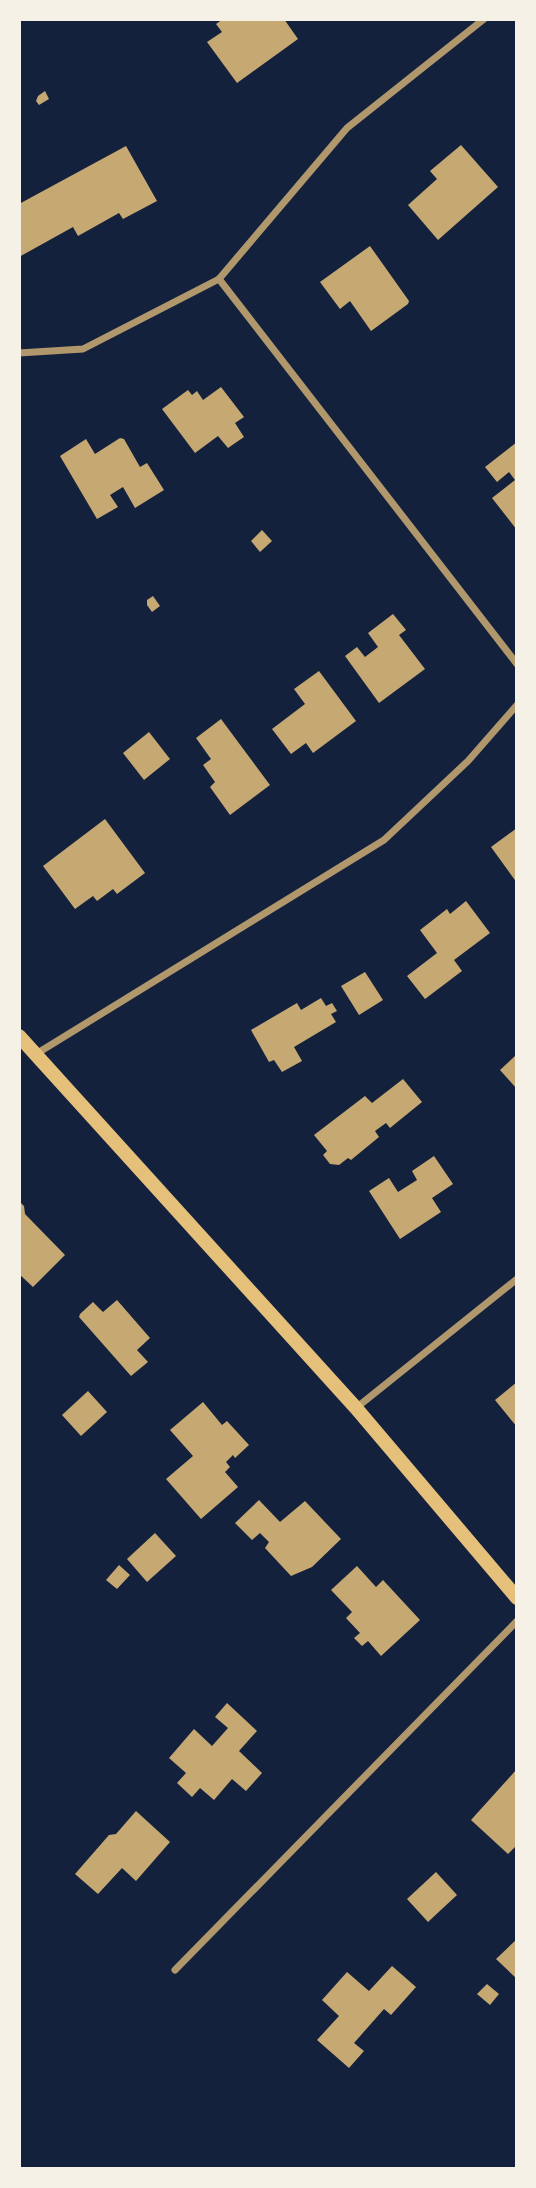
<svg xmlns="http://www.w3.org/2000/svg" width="536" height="2188" viewBox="0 0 536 2188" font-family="Mulish,sans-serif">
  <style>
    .building { fill: #c6a872 }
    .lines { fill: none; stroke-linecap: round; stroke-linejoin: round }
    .minor { stroke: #b1986c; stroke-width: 7 }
    .secondary { stroke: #e5c07b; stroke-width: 14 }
  </style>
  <rect width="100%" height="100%" fill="#14213d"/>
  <g class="building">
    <polygon points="223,19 284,19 298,39 237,83 207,42 222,32 216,24"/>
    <polygon points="45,91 49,99 39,105 36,101 38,96"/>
    <polygon points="461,145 498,187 438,240 408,205 437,179 430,171"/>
    <polygon points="126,146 157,201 123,219 119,213 78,236 73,227 19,257 19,204"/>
    <polygon points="370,246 409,301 408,304 371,331 350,301 340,309 320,282"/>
    <polygon points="221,387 244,417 235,423 244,437 228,448 218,436 195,453 162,409 188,390 192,395 197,391 203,400"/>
    <polygon points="120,438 124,439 140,467 147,463 164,490 135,508 123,487 110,495 118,507 97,519 60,456 86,439 95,454"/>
    <polygon points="517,442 517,530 492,498 515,480 509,472 497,482 485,467"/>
    <polygon points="262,530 272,541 260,552 251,541"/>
    <polygon points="153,596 160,606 152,612 147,605 147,600"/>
    <polygon points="393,614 406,630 399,635 425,669 379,703 345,656 357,647 365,657 378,647 368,633"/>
    <polygon points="319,671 356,721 313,753 306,743 291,754 272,729 305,704 294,689"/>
    <polygon points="221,719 270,785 230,815 210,787 215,782 203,765 211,759 196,738"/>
    <polygon points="149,732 170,759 144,780 123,753"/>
    <polygon points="105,819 145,873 117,894 113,889 97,901 93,896 75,909 43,866"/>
    <polygon points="517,828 517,883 491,847"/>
    <polygon points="466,901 490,933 454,960 462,971 425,999 407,976 437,953 420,930 447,909 450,914"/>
    <polygon points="365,972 383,1000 359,1015 341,986"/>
    <polygon points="321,998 326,1006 332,1003 337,1011 331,1014 336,1022 294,1047 302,1061 282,1072 274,1060 269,1062 251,1030 297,1003 301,1010"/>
    <polygon points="515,1056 517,1059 517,1089 500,1070"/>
    <polygon points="403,1079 422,1102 390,1128 386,1123 375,1131 379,1137 351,1160 348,1158 339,1165 330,1164 323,1155 327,1151 314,1135 365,1096 372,1103"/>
    <polygon points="434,1156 453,1184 432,1198 441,1212 400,1239 369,1191 389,1178 398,1192 417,1180 412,1171"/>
    <polygon points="19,1201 24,1206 25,1214 65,1255 33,1287 19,1274"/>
    <polygon points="117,1300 150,1338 137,1350 148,1362 131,1376 79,1317 80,1314 93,1302 103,1312"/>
    <polygon points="517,1382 517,1427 495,1400"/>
    <polygon points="88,1391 107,1412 81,1436 62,1415"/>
    <polygon points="203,1402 222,1425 227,1421 249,1445 235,1458 233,1455 226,1462 230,1467 225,1472 238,1487 201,1519 166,1479 193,1456 170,1430"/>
    <polygon points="259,1500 280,1522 305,1501 341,1539 312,1567 291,1576 265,1548 269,1542 260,1533 252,1540 235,1523"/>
    <polygon points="155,1533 176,1556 147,1582 127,1559"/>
    <polygon points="119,1565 130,1575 117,1589 106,1580"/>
    <polygon points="357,1566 376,1587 383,1580 420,1620 381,1656 368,1641 362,1646 354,1638 360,1633 346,1618 352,1612 331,1590"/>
    <polygon points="227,1703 257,1731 239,1751 262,1773 246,1791 232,1779 214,1800 200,1788 192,1797 177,1783 186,1773 169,1758 194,1729 212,1746 228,1728 215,1717"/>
    <polygon points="517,1769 517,1845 508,1854 471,1820"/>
    <polygon points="136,1811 170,1842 136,1881 122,1868 98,1894 75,1874 109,1835 116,1834"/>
    <polygon points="436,1872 457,1895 428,1922 407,1899"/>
    <polygon points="517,1939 517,1979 496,1959"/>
    <polygon points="392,1966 416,1987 391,2015 384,2009 354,2043 364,2051 349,2068 317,2040 339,2016 322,2000 347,1972 369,1991"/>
    <polygon points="487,1984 499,1994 490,2005 477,1994"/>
  </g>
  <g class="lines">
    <g class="minor">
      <polyline points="219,279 517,664"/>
      <polyline points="19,353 83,349 219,279 347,128 484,19"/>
      <polyline points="36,1054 384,840 468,761 517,705"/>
      <polyline points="356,1408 517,1279"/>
      <polyline points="175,1970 517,1621"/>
    </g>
    <polyline class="secondary" points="19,1036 356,1408 517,1598"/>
  </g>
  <rect width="536" height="2188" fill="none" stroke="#f6f1e7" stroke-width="42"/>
</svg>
